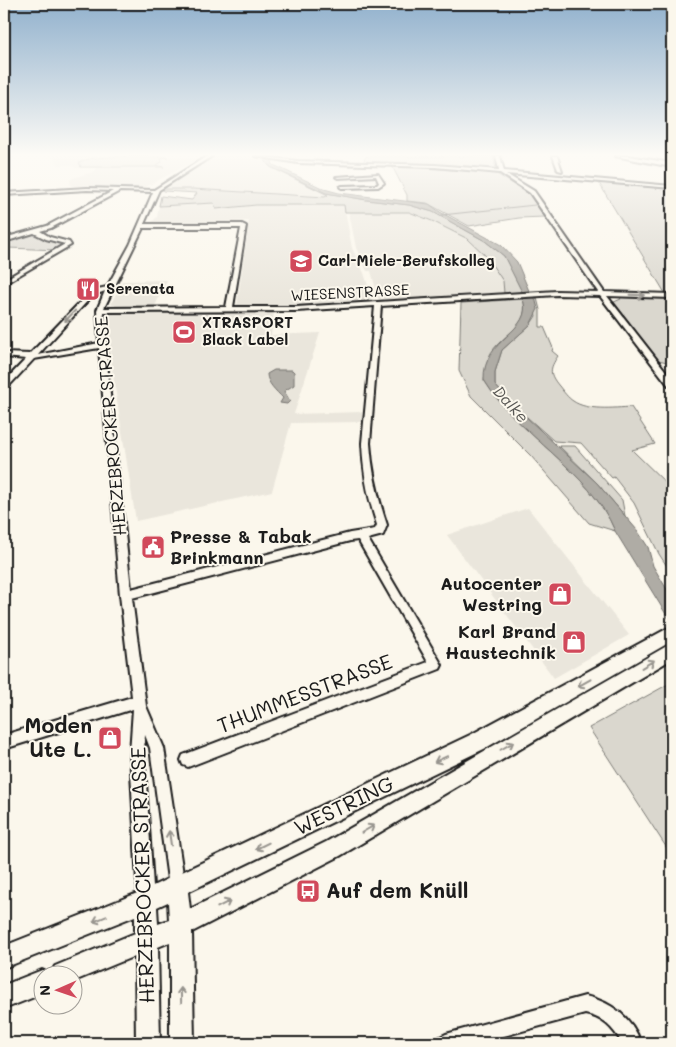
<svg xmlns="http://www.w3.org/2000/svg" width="676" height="1047" viewBox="0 0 676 1047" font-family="Mali,sans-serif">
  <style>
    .built { fill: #eae6dc }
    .green { fill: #dad7ce; stroke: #7b7a75 }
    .water { fill: #afaca5; stroke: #74726e }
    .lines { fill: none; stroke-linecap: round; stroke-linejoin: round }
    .stream { stroke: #74726e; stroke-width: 1 }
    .minor-casing { stroke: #1c1c1c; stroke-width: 4 }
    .major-casing { stroke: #1c1c1c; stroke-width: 4 }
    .minor { fill: #fbf7ec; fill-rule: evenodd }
    .major { fill: #fbf7ec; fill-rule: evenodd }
    .rail-casing { stroke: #1c1c1c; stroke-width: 2 }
    .rail { stroke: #fbf7ec; stroke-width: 1; stroke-dasharray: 4.5; stroke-linecap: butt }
    .oneway { stroke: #97948e }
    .labels { text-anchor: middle; stroke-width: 4; stroke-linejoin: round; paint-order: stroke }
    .far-poi-label { font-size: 15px; font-weight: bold; fill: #1c1c1c; stroke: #fbf7ec; text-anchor: start }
    .far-street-label { font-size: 15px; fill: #1c1c1c; stroke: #fbf7ec }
    .far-water-label { font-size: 16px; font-style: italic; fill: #575653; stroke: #fbf7ec }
    .street-label { font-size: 18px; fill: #1c1c1c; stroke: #fbf7ec }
    .poi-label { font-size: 18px; font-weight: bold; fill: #1c1c1c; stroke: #fbf7ec; text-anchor: end }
    .near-street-label { font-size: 21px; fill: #1c1c1c; stroke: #fbf7ec }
    .near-poi-label { font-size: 21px; font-weight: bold; fill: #1c1c1c; stroke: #fbf7ec; text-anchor: end }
  </style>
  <rect width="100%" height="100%" fill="#fbf7ec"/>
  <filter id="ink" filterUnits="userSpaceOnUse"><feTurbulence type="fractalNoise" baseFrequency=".02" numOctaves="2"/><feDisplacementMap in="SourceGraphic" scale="10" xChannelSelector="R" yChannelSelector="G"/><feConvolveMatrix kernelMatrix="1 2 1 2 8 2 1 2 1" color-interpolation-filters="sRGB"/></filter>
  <g filter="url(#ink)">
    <g class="built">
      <polygon points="49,156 163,156 198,159 142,189 71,186 70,180 73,178 93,172 97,168 76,168 70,165 59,165 53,157"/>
      <polygon points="215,156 244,156 264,160 270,167 328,194 325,197 193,189 163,189 165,187"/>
      <polygon points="214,203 216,209 256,205 344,205 352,248 364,273 373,301 292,306 237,305 249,221 149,225 157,217 159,206"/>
      <polygon points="349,212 410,212 432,221 468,239 486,256 503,281 504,293 379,301 371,271 367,271 356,248"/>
      <polygon points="167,280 155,306 115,306 111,304 122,281"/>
      <polygon points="274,312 271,335 320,333 294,414 362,412 362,422 291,423 272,491 136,521 112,368 106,315 109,313"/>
      <polygon points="528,508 629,635 554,678 447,535"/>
    </g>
    <g class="green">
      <polygon points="366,156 493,156 496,169 491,170 435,165 363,163"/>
      <path d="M168,157L161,158L162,162L156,165L164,167H80L81,166L79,163C88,154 151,157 168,157Z"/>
      <polygon points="264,160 274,168 326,193 367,200 409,205 433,212 485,241 504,256 523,292 504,293 503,281 486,256 468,239 432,221 409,212 345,212 344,205 256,205 216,209 214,203 159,206 161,196 192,200 197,193 163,191 163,189 193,189 325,197 328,195 270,167"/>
      <polygon points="392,166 495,173 528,193 545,217 519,218 469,226 427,203 407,201 407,195"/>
      <polygon points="599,183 672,189 672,293 665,293"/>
      <polygon points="31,234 35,234 64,245 58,250 8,248 4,245 4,242"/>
      <polygon points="619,297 672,299 672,363 658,360 614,302 621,299"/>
      <path d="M532,298H538H537L540,310V327H544L553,348L552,351L558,356C549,369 549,374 559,386C563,391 568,398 573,401C587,411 614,408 631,407L655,444L632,450L672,489V574L659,554L634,503L614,477L612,478L581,443L554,441L510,402L495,385V372L502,350L530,325L536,316Z"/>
      <path d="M523,299C531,324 505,333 493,350C487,357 486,371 484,380C519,437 589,469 615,531L589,523L531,456L471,396L459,371L461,303Z"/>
      <polygon points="559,446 575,446 622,500 625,516 597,483"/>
      <polygon points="672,682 672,856 589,728"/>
    </g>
    <g class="water">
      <path d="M265,156H271L273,165L278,167L324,189L339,193L429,204L440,212L501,245L517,262L532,298H535L538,309L530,325L502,350L495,372V385L510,402L597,483L637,530L648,547L653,566L672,598V624L615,531C589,469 519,437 484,380C482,338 534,332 523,299L525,298L504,256L485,241L433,212L409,205L367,200L326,193L271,167L267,163Z"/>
      <path d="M274,370H292L294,372V385L284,391L290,401L287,404L280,403L283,398C276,391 267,383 267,374Z"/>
    </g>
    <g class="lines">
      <polyline class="stream" points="442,215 535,205"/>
      <g class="minor-casing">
        <g id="minor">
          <path d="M207,156H212L159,190L144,224H242L246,226L233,307H296L557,291L598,292L530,193L500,173L435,167L298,163L255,156L298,161L435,165L499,170L496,156H500L504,171L672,186V188L506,174L534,191L604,292L672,294V298L607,296L672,379V386H669L600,296L557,295L381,306L370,443C372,472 378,498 387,525L383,535L368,539L442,665L440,669L188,767L183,765L181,760L183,755L428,662L358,540L350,541L132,598L146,706L164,748L185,887L183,893L177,895L171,893L169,887L150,748L145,735L144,753L154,901L152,907L146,909L140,907L138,901L130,753L133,709L4,749V735L132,697L120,595L99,348L34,359L7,388H4V382L26,359L4,357V353L30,354L88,294L98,289L107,287L130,245L153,192L120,191L51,228L40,231L50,237L69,242L71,245L4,284V280L65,244L46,239L34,233L4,242V238L47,226L113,191L87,190L4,195V193L87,188L154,190ZM143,228H241L226,307L104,308ZM105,291L97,310L99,343L38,355L92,296ZM375,306L362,443C363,472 368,498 377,525L375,529L350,533L131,589L109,385L103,312L296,311Z"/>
          <polygon points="553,156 557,156 562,171 558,170"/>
          <polygon points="378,174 384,183 378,187 342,188 340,187 342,186 377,185 379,183 376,176 338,178 336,177"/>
          <path d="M585,996C612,1002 632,1018 641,1043H622C613,1028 603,1017 585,1014L478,1043H437L440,1037L446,1034Z"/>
        </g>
      </g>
      <g class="major-casing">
        <g id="major">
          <polygon points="615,156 629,156 672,163 672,167"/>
          <path d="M672,626V641L484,749L188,892L190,909L326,842L672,643V659L340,856L192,932L194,1043H170V942L158,947L160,1043H136L135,956L72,982V974H51L55,966L135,933V916L4,968V946L140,892L470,735ZM168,902L169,920L158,924L157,907Z"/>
          <polygon points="42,970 51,974 42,974 42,994 4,1009 4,985"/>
        </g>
      </g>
      <use href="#minor" class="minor"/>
      <use href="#major" class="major"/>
      <g class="rail-casing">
        <polyline id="rail" points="670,156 672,156"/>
      </g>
      <use href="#rail" class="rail"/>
    </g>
    <defs><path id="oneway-shaft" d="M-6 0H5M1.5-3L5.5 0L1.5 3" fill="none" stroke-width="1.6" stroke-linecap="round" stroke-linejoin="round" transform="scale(1.25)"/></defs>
    <g class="oneway">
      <use href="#oneway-shaft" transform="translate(637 295) rotate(2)"/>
      <use href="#oneway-shaft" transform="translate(70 316) rotate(133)"/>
      <use href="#oneway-shaft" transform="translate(648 664) rotate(-31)"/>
      <use href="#oneway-shaft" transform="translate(584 683) rotate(151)"/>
      <use href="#oneway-shaft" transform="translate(507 746) rotate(-30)"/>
      <use href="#oneway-shaft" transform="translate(441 759) rotate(155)"/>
      <use href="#oneway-shaft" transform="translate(368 829) rotate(-30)"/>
      <use href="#oneway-shaft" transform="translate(170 838) rotate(-98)"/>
      <use href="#oneway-shaft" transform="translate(262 846) rotate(154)"/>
      <use href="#oneway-shaft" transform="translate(224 904) rotate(-27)"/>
      <use href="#oneway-shaft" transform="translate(100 919) rotate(158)"/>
      <use href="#oneway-shaft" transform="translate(181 995) rotate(-91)"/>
    </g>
  </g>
  <linearGradient id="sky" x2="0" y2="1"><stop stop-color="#91b1cd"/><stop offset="0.51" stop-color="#fdfbf6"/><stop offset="1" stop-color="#fdfbf6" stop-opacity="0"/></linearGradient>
  <rect width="676" height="303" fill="url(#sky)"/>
  <defs>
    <g id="school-square" transform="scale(1.25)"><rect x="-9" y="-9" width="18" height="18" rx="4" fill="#d1495b" stroke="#fbf7ec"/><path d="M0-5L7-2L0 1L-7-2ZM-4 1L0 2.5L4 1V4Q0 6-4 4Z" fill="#fff"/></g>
    <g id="restaurant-square" transform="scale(1.25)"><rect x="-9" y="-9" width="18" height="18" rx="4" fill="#d1495b" stroke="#fbf7ec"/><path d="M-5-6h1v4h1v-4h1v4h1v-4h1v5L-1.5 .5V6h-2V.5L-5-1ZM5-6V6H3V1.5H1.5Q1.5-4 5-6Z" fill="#fff"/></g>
    <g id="stadium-square" transform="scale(1.25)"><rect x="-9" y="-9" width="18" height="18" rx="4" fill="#d1495b" stroke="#fbf7ec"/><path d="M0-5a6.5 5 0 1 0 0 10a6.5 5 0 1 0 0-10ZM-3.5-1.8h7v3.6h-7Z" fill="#fff"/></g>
    <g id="civic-square" transform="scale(1.25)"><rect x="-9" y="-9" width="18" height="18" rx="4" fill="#d1495b" stroke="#fbf7ec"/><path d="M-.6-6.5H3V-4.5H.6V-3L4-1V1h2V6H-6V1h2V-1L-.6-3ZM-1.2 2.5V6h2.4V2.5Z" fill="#fff"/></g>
    <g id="shop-square" transform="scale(1.25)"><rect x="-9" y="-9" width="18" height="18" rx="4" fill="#d1495b" stroke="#fbf7ec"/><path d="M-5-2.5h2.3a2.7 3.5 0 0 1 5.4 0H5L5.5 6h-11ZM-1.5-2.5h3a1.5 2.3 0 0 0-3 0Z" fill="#fff"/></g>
    <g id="bus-square" transform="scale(1.25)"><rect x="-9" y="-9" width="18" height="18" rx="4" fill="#d1495b" stroke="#fbf7ec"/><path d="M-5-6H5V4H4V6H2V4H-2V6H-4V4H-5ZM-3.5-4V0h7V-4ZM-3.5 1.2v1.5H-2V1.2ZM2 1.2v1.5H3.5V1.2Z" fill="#fff"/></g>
  </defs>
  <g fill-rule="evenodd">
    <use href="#school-square" x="301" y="261"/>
    <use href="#restaurant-square" x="88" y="289"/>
    <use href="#stadium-square" x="184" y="332"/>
    <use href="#civic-square" x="153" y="547"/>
    <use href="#shop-square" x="560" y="594"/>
    <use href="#shop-square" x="574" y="642"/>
    <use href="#shop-square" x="110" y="738"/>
    <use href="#bus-square" x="308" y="891"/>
  </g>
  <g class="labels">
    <g class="far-poi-label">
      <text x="318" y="266">Carl-Miele-Berufskolleg</text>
      <text x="106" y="294">Serenata</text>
      <text x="202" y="328">XTRASPORT<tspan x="202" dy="17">Black Label</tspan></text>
    </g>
    <g class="far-street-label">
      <text transform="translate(350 293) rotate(-3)" y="5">WIESENSTRASSE</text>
    </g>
    <g class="far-water-label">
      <text transform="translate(511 404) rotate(48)" y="6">Dalke</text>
    </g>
    <g class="street-label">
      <text transform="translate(111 426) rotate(-95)" y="6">HERZEBROCKER STRASSE</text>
    </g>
    <g class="poi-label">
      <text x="170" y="543" text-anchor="start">Presse &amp; Tabak<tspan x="170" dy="21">Brinkmann</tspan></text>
      <text x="542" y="590">Autocenter<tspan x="542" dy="21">Westring</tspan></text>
      <text x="556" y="638">Karl Brand<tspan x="556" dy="21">Haustechnik</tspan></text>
    </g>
    <g class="near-street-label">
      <text transform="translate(305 694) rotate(-21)" y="7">THUMMESSTRASSE</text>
      <text transform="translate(344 806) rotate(-26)" y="7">WESTRING</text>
      <text transform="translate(143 875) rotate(-92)" y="7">HERZEBROCKER STRASSE</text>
    </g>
    <g class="near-poi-label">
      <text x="92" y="733">Moden<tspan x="92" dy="24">Ute L.</tspan></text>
      <text x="326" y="898" text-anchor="start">Auf dem Knüll</text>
    </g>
  </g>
  <rect width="676" height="1047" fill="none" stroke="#fbf7ec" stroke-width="20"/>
  <rect x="10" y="10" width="656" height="1027" fill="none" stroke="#1c1c1c" stroke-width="2" filter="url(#ink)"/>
  <g transform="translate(58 990) rotate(268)"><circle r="24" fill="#fbf7ec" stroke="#a29f99"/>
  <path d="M0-4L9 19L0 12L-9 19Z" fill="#d1495b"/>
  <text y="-8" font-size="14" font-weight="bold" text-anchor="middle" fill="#1c1c1c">N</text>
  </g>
</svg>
